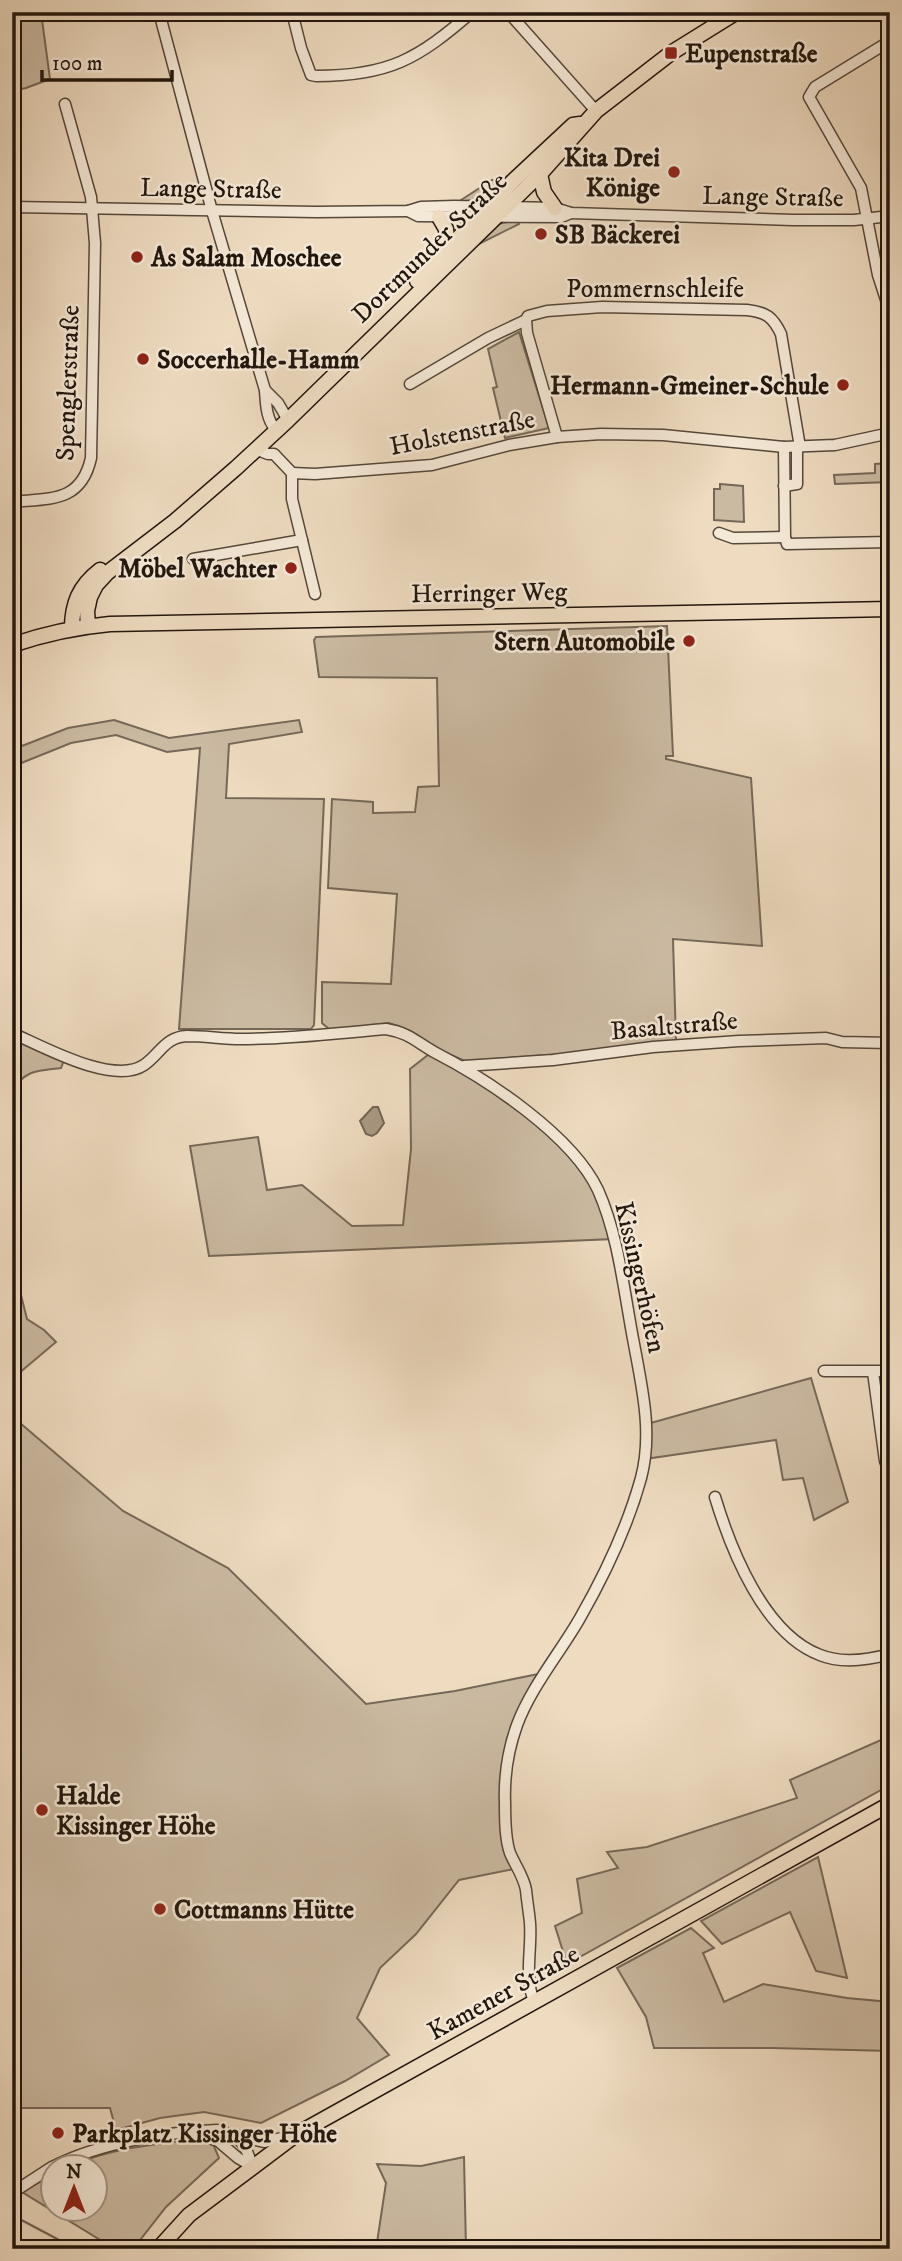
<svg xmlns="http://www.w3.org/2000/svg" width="902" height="2261" viewBox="0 0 902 2261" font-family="'IM FELL DW Pica',serif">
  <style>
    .green { fill: #cbbaa2; stroke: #766858; stroke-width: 2 }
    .water { fill: #a99883; stroke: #736454; stroke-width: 2 }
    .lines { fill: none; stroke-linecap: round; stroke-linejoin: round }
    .stream { stroke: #736454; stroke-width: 2.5 }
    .minor-casing { stroke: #55473a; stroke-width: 13 }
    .major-casing { stroke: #22160d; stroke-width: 17 }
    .minor { stroke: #f4e8d6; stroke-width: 10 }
    .major { stroke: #eedbc0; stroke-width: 14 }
    .poi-dot { fill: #8f2418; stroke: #f4e8d6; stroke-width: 2.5 }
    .labels { text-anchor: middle; stroke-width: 5; stroke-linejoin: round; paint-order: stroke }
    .poi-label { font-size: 26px; font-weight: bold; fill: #22160d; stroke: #f4e8d6; text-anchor: start }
    .street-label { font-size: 26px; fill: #22160d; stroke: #f4e8d6 }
  </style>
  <rect width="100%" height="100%" fill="#eedbc0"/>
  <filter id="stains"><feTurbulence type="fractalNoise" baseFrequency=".00286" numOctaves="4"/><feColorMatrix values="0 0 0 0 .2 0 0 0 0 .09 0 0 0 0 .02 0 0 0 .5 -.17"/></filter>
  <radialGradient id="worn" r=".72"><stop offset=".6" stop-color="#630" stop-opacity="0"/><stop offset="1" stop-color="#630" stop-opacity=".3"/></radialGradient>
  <g class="green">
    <polygon points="12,12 41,12 50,79 26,88 12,91"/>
    <path d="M507,179C492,196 480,200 458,202L492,180Z"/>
    <polygon points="517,220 519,224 477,245 476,243 498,224"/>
    <polygon points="519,332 549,428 505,438 493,388 497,387 488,349"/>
    <polygon points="890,463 890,482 835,484 834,475 875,473 875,464"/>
    <polygon points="720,484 743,486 744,522 714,520 714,489 720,489"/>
    <polygon points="667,626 673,756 666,756 666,759 751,778 762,946 673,939 676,1042 589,1052 465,1061 435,1048 404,1028 389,1023 330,1030 322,1023 322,982 391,984 397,894 328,888 332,799 373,802 373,813 415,812 418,787 439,786 437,678 319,677 314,640 316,637"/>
    <polygon points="114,720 169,738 299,720 302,732 229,744 226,798 324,799 314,1025 311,1029 179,1029 200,748 167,752 116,735 71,743 19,764 12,769 14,749 68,728"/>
    <path d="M12,1036L64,1060L61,1068C38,1071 25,1069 12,1092Z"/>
    <polygon points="433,1051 531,1116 588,1174 613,1239 209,1256 190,1146 258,1137 267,1190 302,1185 352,1226 403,1225 411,1149 410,1069"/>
    <polygon points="12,1274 13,1298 21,1295 27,1319 44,1330 56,1342 12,1379"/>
    <polygon points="811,1378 848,1502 814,1520 803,1478 783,1480 776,1440 645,1459 647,1424"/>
    <polygon points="12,1422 20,1423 123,1511 228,1568 366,1704 455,1691 538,1674 502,1790 514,1869 459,1880 416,1934 380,1968 357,2018 389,2055 345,2081 261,2123 204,2112 160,2118 116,2130 110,2108 12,2108"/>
    <polygon points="890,1736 890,1785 567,1964 555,1926 582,1913 577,1879 618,1868 607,1852 647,1847 797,1798 790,1780"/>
    <polygon points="818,1857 847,1978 816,1971 790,1912 722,1944 701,1921"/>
    <polygon points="691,1928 714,1948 703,1953 724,2002 763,1984 847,1998 890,2002 890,2051 772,2048 654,2048 646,2017 617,1968"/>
    <path d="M189,2140L213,2144L219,2158L166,2207L133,2249H115L22,2192L52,2175V2208H94V2166H71C109,2149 148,2145 189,2140Z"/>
    <polygon points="464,2157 466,2249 376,2249 386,2183 377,2164 421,2166"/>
  </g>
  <polygon class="water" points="373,1107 378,1107 384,1123 377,1133 372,1136 366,1134 360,1121"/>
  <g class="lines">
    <polyline class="stream" points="12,2215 76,2249"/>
    <g class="minor-casing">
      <g id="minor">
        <path d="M159,12L212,211L265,390C266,404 266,419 276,430"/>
        <path d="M292,12L301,48L311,75L316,76C389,76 418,59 472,12"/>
        <polyline points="508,12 596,111"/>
        <polyline points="890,41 815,87 809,97 861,188 878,275 890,312"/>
        <polyline points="12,207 317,212 408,211 421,207 454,206 555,208 571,213 793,220 854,220 890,216"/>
        <polyline points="408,211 418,216 561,217 571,213"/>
        <polyline points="410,384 488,338 526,320"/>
        <polyline points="265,390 278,403 288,420"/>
        <path d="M557,437L527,333L526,320L528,316L547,311L602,307L747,310C766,312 773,317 781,334L800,447"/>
        <polyline points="784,447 785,537 787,544 890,542"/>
        <polyline points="255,449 268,454 274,454 292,473 292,499 315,594"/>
        <polyline points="292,473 315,474 432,465 509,445 557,437 601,434 663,435 784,447 835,445 890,433"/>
        <polyline points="784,486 797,484 797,447"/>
        <path d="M12,502C50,498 81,503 91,458L95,243L91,197L65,104"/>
        <polyline points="719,533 733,538 785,537"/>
        <polyline points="193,559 302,540"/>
        <path d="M12,1033C42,1046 113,1086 144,1065C160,1054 165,1037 187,1036C205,1036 223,1039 241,1039C289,1039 338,1033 386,1029C410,1033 416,1042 436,1053C488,1080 572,1135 598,1190C619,1237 624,1293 634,1344C642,1388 653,1433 641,1478C628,1525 604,1576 580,1618C560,1653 531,1687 517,1725C508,1750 504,1777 505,1803C505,1819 505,1839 510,1853C515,1865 524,1877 526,1890C527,1901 529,1912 530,1923C532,1949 524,1978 534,2001"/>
        <polyline points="464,1066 553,1060 653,1047 739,1041 826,1038 842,1042 890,1043"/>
        <polyline points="824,1371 890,1371"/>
        <polyline points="873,1372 885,1461 890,1473"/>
        <path d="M715,1497C731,1550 764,1634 820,1655C842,1664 868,1660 890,1654"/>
        <polyline points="195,2133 218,2141 238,2158 252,2166"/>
        <polyline points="235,2135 264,2142 291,2136"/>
        <path d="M54,2166C101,2143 164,2132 217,2130C240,2135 246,2144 252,2166"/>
        <polyline points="12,2193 52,2167"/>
      </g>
    </g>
    <g class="major-casing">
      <g id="major">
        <polyline points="540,174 544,192 555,208"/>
        <polyline points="439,217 446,229 448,248"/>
        <polyline points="417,281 513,181 573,125 580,124"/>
        <polyline points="88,626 87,611 90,597 96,585 107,573 175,521 236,468 288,420 540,174 596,111 671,53 737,12"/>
        <path d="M72,629C72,604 79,586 100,570"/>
        <path d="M12,645C44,634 77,627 110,624L890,609"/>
        <polyline points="158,2249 189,2215 297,2134 890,1804"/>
      </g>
    </g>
    <use href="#minor" class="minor"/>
    <use href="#major" class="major"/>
  </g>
  <g class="poi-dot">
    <rect x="664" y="46" width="14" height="14" rx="3.5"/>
    <circle cx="674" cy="172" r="7"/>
    <circle cx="541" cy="234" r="7"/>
    <circle cx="137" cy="257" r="7"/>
    <circle cx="143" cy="359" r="7"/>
    <circle cx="843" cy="385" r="7"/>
    <circle cx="291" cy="568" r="7"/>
    <circle cx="689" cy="641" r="7"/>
    <circle cx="42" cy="1810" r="7"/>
    <circle cx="160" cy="1909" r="7"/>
    <circle cx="58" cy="2133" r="7"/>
  </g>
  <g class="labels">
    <g class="poi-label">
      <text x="685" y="62">Eupenstraße</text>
      <text x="660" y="166" text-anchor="end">Kita Drei<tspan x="660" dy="30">Könige</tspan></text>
      <text x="555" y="243">SB Bäckerei</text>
      <text x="151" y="266">As Salam Moschee</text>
      <text x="157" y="368">Soccerhalle-Hamm</text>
      <text x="829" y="394" text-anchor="end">Hermann-Gmeiner-Schule</text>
      <text x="277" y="577" text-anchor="end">Möbel Wachter</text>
      <text x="675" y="650" text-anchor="end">Stern Automobile</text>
      <text x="56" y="1804">Halde<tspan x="56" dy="30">Kissinger Höhe</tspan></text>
      <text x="174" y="1918">Cottmanns Hütte</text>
      <text x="72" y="2142">Parkplatz Kissinger Höhe</text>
    </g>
    <g class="street-label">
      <text transform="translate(211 188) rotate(1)" y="9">Lange Straße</text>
      <text transform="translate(773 196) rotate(1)" y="9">Lange Straße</text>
      <text transform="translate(429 247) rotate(-44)" y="9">Dortmunder Straße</text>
      <text x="655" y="297">Pommernschleife</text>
      <text transform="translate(67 383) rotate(-88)" y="9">Spenglerstraße</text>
      <text transform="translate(462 432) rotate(-11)" y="9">Holstenstraße</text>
      <text transform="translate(489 592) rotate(-1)" y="9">Herringer Weg</text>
      <text transform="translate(674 1025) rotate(-5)" y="9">Basaltstraße</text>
      <text transform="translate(641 1277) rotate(77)" y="9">Kissingerhöfen</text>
      <text transform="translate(503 1992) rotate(-29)" y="9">Kamener Straße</text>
    </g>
  </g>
  <rect width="902" height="2261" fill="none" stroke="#eedbc0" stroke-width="42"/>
  <rect x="14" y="14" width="874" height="2233" fill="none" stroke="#22160d" stroke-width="3.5"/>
  <rect x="21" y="21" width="860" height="2219" fill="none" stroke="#22160d" stroke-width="2"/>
  <g transform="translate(74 2188)"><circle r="33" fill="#f4e8d6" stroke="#a09486" stroke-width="2"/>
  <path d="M0-5L12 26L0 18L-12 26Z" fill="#8f2418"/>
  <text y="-10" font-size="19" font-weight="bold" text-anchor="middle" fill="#22160d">N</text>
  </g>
  <path d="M42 70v10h130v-10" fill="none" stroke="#22160d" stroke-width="3.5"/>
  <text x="52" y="70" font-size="21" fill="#22160d" stroke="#f4e8d6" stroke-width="5" paint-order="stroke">100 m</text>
  <rect width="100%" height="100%" filter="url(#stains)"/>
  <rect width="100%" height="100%" fill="url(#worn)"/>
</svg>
